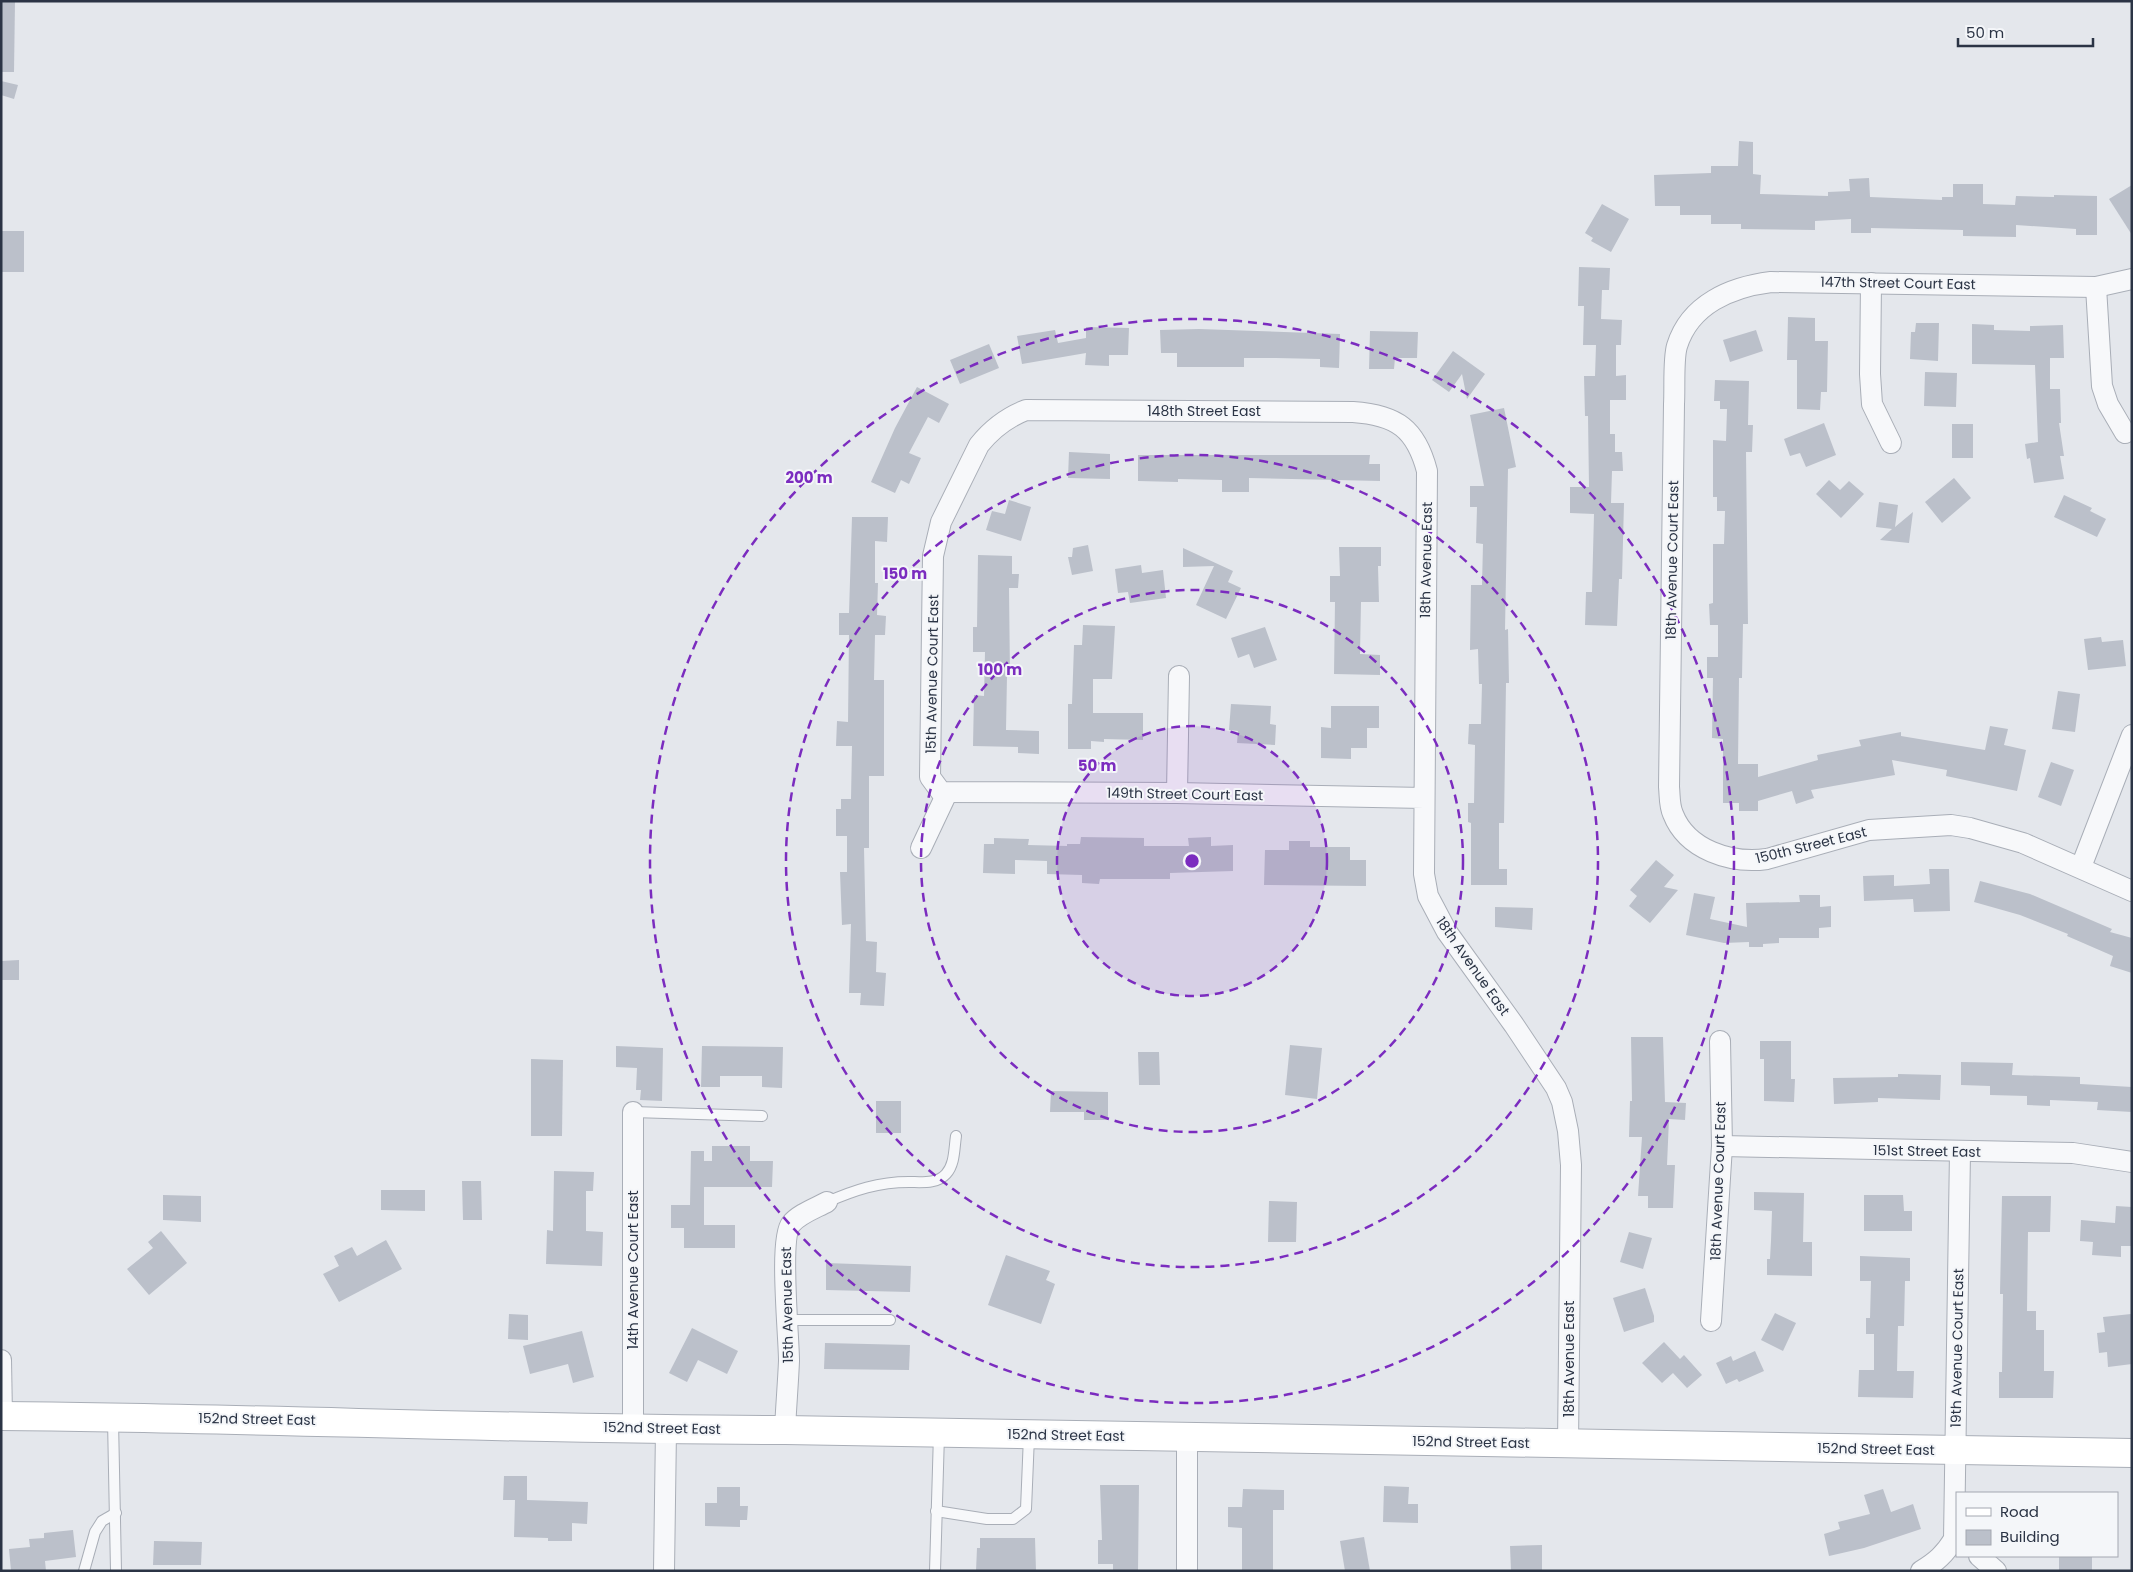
<svg xmlns="http://www.w3.org/2000/svg" width="2133" height="1572" viewBox="0 0 2133 1572" font-family="Poppins,sans-serif">
  <style>
    .building { fill: #bbc0ca }
    .lines { fill: none; stroke-linecap: round; stroke-linejoin: round }
    .service-casing { stroke: #a9aeb7; stroke-width: 12 }
    .minor-casing { stroke: #a9aeb7; stroke-width: 22 }
    .secondary-casing { stroke: #a9aeb7; stroke-width: 30 }
    .service { stroke: #f7f8fa; stroke-width: 10 }
    .minor { stroke: #f7f8fa; stroke-width: 20 }
    .secondary { stroke: #fff; stroke-width: 28 }
    .ring { fill: none; stroke: #7b2cbf; stroke-width: 2.5; stroke-dasharray: 9 6 }
    .labels { text-anchor: middle; stroke-width: 4; stroke-linejoin: round; paint-order: stroke }
    .street-label { font-size: 14px; fill: #2b3445; stroke: #f4f6f9 }
    .centre { fill: #7b2cbf; stroke: #f4f6f9; stroke-width: 2.5 }
    .ring-label { font-size: 15px; text-anchor: middle; font-weight: bold; fill: #7b2cbf; stroke: #f4f6f9; stroke-width: 4; stroke-linejoin: round; paint-order: stroke }
  </style>
  <rect width="100%" height="100%" fill="#e4e7ec"/>
  <g class="building">
    <polygon points="1,1 15,1 14,72 1,72"/>
    <polygon points="1,81 18,85 14,99 1,95"/>
    <polygon points="1739,141 1753,142 1753,174 1761,175 1760,194 1828,196 1828,192 1850,191 1849,179 1869,178 1870,197 1942,200 1942,197 1953,197 1953,184 1983,184 1983,204 2015,205 2016,196 2054,197 2054,195 2097,196 2097,235 2076,235 2076,229 2016,225 2016,237 1963,236 1963,230 1871,228 1871,233 1851,233 1851,219 1815,221 1815,230 1741,229 1741,224 1711,224 1711,215 1680,215 1680,206 1655,206 1654,175 1711,173 1711,166 1738,166"/>
    <polygon points="2132,185 2132,235 2109,199"/>
    <polygon points="1602,204 1629,219 1611,252 1591,241 1593,238 1585,233"/>
    <rect x="1" y="231" width="23" height="41"/>
    <polygon points="1579,267 1610,268 1609,290 1602,290 1601,319 1622,320 1621,345 1616,345 1616,376 1626,375 1626,400 1610,400 1610,434 1615,434 1615,452 1622,452 1623,471 1612,471 1611,503 1624,503 1622,579 1619,579 1617,626 1585,625 1586,592 1592,592 1594,514 1570,513 1570,487 1589,487 1588,416 1585,416 1584,376 1595,376 1596,345 1583,345 1584,306 1578,306"/>
    <polygon points="1788,317 1815,318 1815,341 1828,341 1827,392 1821,392 1820,410 1797,409 1797,360 1787,360"/>
    <polygon points="1916,323 1939,323 1938,361 1910,359 1911,332 1915,332"/>
    <polygon points="1972,324 1994,325 1994,330 2030,331 2030,326 2063,325 2064,358 2050,358 2050,389 2060,389 2061,423 2059,423 2064,456 2060,456 2064,479 2034,483 2030,458 2027,459 2025,444 2038,442 2035,365 1972,364"/>
    <polygon points="1086,327 1129,328 1128,355 1109,355 1109,366 1085,365 1086,353 1022,364 1017,336 1055,330 1058,343 1086,338"/>
    <polygon points="1199,329 1340,334 1339,368 1320,367 1320,359 1276,358 1244,358 1244,367 1177,367 1177,353 1161,353 1160,330"/>
    <polygon points="1756,330 1763,351 1730,362 1723,340"/>
    <polygon points="1370,331 1418,332 1417,358 1395,358 1394,369 1369,369"/>
    <polygon points="989,344 999,368 960,384 950,360"/>
    <polygon points="1453,351 1485,374 1467,399 1462,374 1449,392 1432,380"/>
    <polygon points="1925,372 1957,373 1956,407 1924,406"/>
    <polygon points="1715,380 1749,381 1748,425 1753,425 1752,452 1746,452 1748,624 1743,624 1742,678 1739,678 1738,764 1758,764 1758,777 1818,760 1817,755 1861,746 1859,740 1901,732 1901,736 1985,750 1990,726 2008,729 2004,745 2026,750 2017,791 1946,776 1947,770 1892,760 1895,775 1811,790 1814,798 1796,804 1792,791 1758,801 1758,811 1739,811 1739,803 1723,803 1723,739 1712,738 1713,678 1707,678 1707,657 1718,657 1718,625 1710,625 1709,604 1713,603 1713,544 1724,544 1725,511 1717,511 1717,497 1713,497 1713,440 1726,441 1727,409 1720,409 1720,401 1714,401"/>
    <polygon points="917,387 949,404 939,423 928,417 909,453 921,458 909,484 901,480 895,493 871,482 895,428"/>
    <polygon points="1504,408 1516,467 1508,469 1505,630 1508,629 1509,683 1506,683 1504,823 1499,823 1499,869 1507,869 1507,885 1471,885 1471,823 1468,822 1468,803 1474,803 1475,745 1468,744 1469,724 1481,724 1482,684 1479,684 1478,649 1470,650 1471,585 1482,585 1483,544 1476,543 1477,507 1470,507 1470,486 1484,486 1470,415"/>
    <polygon points="1824,423 1836,455 1806,467 1800,453 1790,456 1784,439"/>
    <rect x="1952" y="424" width="21" height="34"/>
    <polygon points="1069,452 1110,454 1110,479 1068,478"/>
    <polygon points="1138,455 1370,455 1369,464 1380,464 1380,481 1249,478 1249,492 1222,492 1222,480 1178,479 1178,482 1138,481"/>
    <polygon points="1954,478 1971,498 1942,523 1925,502"/>
    <polygon points="1829,480 1840,490 1849,481 1864,494 1841,518 1816,494"/>
    <polygon points="2064,495 2092,508 2090,511 2106,519 2097,537 2054,517"/>
    <polygon points="1009,500 1031,507 1021,541 986,530 992,511 1005,514"/>
    <polygon points="1879,502 1898,505 1895,527 1913,512 1909,543 1880,540 1892,529 1876,527"/>
    <polygon points="852,517 888,517 887,542 875,541 875,583 878,583 877,615 886,616 885,635 875,635 874,680 884,680 884,776 869,776 869,848 864,848 866,941 877,942 876,972 886,973 884,1006 860,1005 861,993 849,993 851,924 842,925 840,872 847,872 847,836 836,836 836,809 841,809 841,799 851,799 852,746 836,746 837,721 848,722 849,635 839,635 839,613 849,613"/>
    <polygon points="1088,545 1093,571 1072,575 1068,557 1072,557 1073,548"/>
    <polygon points="1339,547 1381,547 1381,566 1378,566 1379,602 1361,602 1360,654 1380,655 1380,675 1334,674 1335,602 1330,602 1330,576 1340,576"/>
    <polygon points="1183,548 1233,571 1228,582 1241,588 1226,619 1196,605 1214,566 1183,567"/>
    <polygon points="978,555 1012,556 1012,574 1019,574 1018,588 1009,588 1010,676 1007,676 1006,730 1039,731 1039,754 1018,753 1018,747 973,746 974,695 984,696 985,652 973,652 973,627 977,627"/>
    <polygon points="1141,565 1142,573 1163,570 1166,598 1130,603 1128,592 1118,593 1115,569"/>
    <polygon points="1083,625 1115,626 1112,679 1093,679 1093,713 1143,713 1143,740 1104,739 1104,742 1091,741 1091,749 1068,749 1068,704 1072,704 1074,645 1082,645"/>
    <polygon points="1265,627 1277,660 1254,668 1249,654 1238,658 1231,638"/>
    <polygon points="2101,637 2102,642 2123,640 2126,666 2088,670 2084,639"/>
    <polygon points="2058,691 2080,694 2075,732 2052,729"/>
    <polygon points="1231,704 1271,706 1270,724 1276,725 1275,745 1237,743 1238,731 1229,730"/>
    <polygon points="1331,706 1379,706 1379,728 1367,728 1367,748 1351,748 1351,759 1321,758 1321,727 1331,728"/>
    <polygon points="2051,762 2074,770 2061,806 2038,797"/>
    <polygon points="1081,837 1144,838 1144,846 1189,846 1188,838 1211,837 1211,846 1233,845 1233,871 1170,873 1170,879 1100,879 1099,884 1082,883 1082,875 1047,874 1047,861 1015,860 1015,874 983,873 984,844 994,844 994,838 1029,839 1028,845 1067,846 1067,844 1080,844"/>
    <polygon points="1289,841 1310,841 1310,847 1350,847 1350,860 1366,860 1366,886 1264,885 1265,850 1289,850"/>
    <polygon points="1656,860 1674,875 1664,887 1678,890 1650,923 1629,906 1637,896 1630,890"/>
    <polygon points="1929,869 1949,869 1950,911 1914,912 1913,899 1864,901 1863,876 1894,875 1894,886 1930,884"/>
    <polygon points="1980,881 2030,894 2112,929 2110,932 2132,938 2132,973 2110,966 2113,956 2067,936 2068,934 2020,915 1974,902"/>
    <polygon points="1694,893 1715,897 1710,919 1747,927 1746,903 1800,902 1799,895 1820,895 1820,907 1831,906 1831,927 1819,928 1819,938 1779,938 1779,943 1763,944 1763,947 1749,947 1749,942 1724,943 1686,935"/>
    <polygon points="1495,907 1533,908 1532,930 1495,927"/>
    <polygon points="19,960 19,980 1,980 1,961"/>
    <polygon points="1631,1037 1663,1037 1665,1102 1686,1103 1685,1120 1669,1119 1667,1165 1675,1165 1673,1208 1648,1208 1648,1196 1638,1196 1642,1137 1629,1137 1630,1101 1632,1101"/>
    <polygon points="1760,1041 1791,1041 1791,1079 1795,1079 1794,1102 1764,1101 1764,1059 1760,1059"/>
    <polygon points="1290,1045 1322,1048 1317,1099 1285,1095"/>
    <polygon points="616,1046 663,1048 662,1101 640,1100 641,1090 636,1090 637,1068 616,1067"/>
    <polygon points="702,1046 783,1047 782,1088 762,1087 762,1076 720,1076 720,1087 701,1087"/>
    <polygon points="1138,1052 1159,1052 1160,1085 1139,1085"/>
    <polygon points="531,1059 563,1060 562,1136 531,1136"/>
    <polygon points="1961,1062 2013,1063 2012,1075 2080,1077 2080,1084 2132,1087 2132,1112 2097,1110 2098,1102 2050,1100 2050,1106 2027,1105 2027,1096 1990,1095 1990,1086 1961,1085"/>
    <polygon points="1898,1074 1941,1075 1940,1100 1878,1098 1878,1102 1834,1104 1833,1078 1898,1077"/>
    <polygon points="1051,1091 1108,1092 1108,1120 1084,1120 1084,1112 1050,1112"/>
    <rect x="876" y="1101" width="25" height="32"/>
    <polygon points="712,1146 750,1146 750,1161 773,1161 772,1187 704,1187 704,1225 735,1225 735,1248 684,1248 684,1228 671,1228 671,1205 690,1205 691,1151 704,1151 704,1161 712,1161"/>
    <polygon points="554,1171 594,1172 593,1191 586,1191 586,1231 603,1232 602,1266 546,1264 547,1230 553,1231"/>
    <polygon points="462,1181 481,1181 482,1220 463,1220"/>
    <polygon points="381,1190 425,1190 425,1211 381,1210"/>
    <polygon points="1754,1192 1804,1193 1803,1242 1812,1242 1812,1276 1767,1275 1767,1259 1770,1259 1771,1241 1772,1211 1754,1210"/>
    <polygon points="163,1195 201,1196 201,1222 163,1220"/>
    <polygon points="1864,1195 1903,1195 1904,1211 1912,1211 1912,1231 1864,1231"/>
    <polygon points="2002,1196 2051,1196 2050,1232 2028,1232 2027,1311 2036,1311 2036,1330 2044,1330 2044,1371 2054,1371 2053,1398 1999,1398 1999,1372 2002,1372 2003,1294 2000,1294"/>
    <polygon points="1269,1201 1297,1202 1296,1242 1268,1242"/>
    <polygon points="2116,1206 2132,1207 2132,1246 2121,1246 2121,1257 2092,1255 2093,1242 2080,1241 2081,1220 2115,1223"/>
    <polygon points="161,1231 187,1263 149,1295 127,1269 153,1248 148,1242"/>
    <polygon points="1629,1232 1652,1238 1643,1269 1620,1262"/>
    <polygon points="386,1240 402,1269 339,1302 323,1274 339,1266 334,1256 352,1247 357,1256"/>
    <polygon points="1006,1255 1050,1271 1046,1280 1055,1284 1041,1324 988,1305"/>
    <polygon points="1860,1256 1910,1258 1910,1281 1905,1281 1904,1326 1898,1326 1897,1371 1914,1371 1913,1398 1858,1397 1859,1370 1874,1370 1874,1334 1866,1334 1866,1318 1870,1318 1871,1281 1860,1281"/>
    <polygon points="826,1263 911,1266 910,1292 826,1290"/>
    <polygon points="1645,1288 1654,1316 1654,1322 1624,1332 1613,1298"/>
    <polygon points="1775,1313 1796,1323 1783,1351 1761,1340"/>
    <polygon points="509,1314 528,1315 528,1340 508,1339"/>
    <polygon points="2131,1314 2132,1364 2108,1367 2107,1352 2099,1353 2097,1333 2105,1332 2103,1317"/>
    <polygon points="692,1328 738,1351 727,1374 698,1360 687,1382 669,1373"/>
    <polygon points="582,1331 594,1377 573,1383 568,1364 530,1374 523,1346"/>
    <polygon points="1664,1342 1680,1359 1684,1355 1702,1375 1687,1388 1673,1373 1662,1383 1642,1363"/>
    <polygon points="825,1343 910,1345 909,1370 824,1369"/>
    <polygon points="1755,1351 1764,1371 1739,1382 1737,1379 1726,1384 1716,1363 1731,1356 1733,1361"/>
    <polygon points="504,1476 527,1476 527,1500 588,1502 587,1524 572,1523 572,1541 548,1541 548,1538 514,1537 515,1500 503,1500"/>
    <polygon points="1100,1485 1139,1485 1138,1571 1113,1571 1113,1564 1098,1564 1098,1540 1102,1540"/>
    <polygon points="1384,1486 1409,1487 1408,1504 1418,1504 1418,1523 1383,1522"/>
    <polygon points="717,1487 740,1487 740,1506 748,1506 747,1520 740,1520 740,1527 705,1526 705,1503 717,1503"/>
    <polygon points="1243,1489 1284,1490 1284,1510 1273,1510 1273,1571 1242,1571 1242,1528 1228,1527 1228,1507 1242,1507"/>
    <polygon points="1883,1489 1891,1512 1913,1504 1921,1529 1864,1548 1829,1556 1824,1534 1840,1529 1838,1522 1870,1514 1864,1495"/>
    <polygon points="73,1530 76,1557 45,1561 46,1571 11,1571 9,1549 30,1547 29,1539 44,1538 44,1533"/>
    <polygon points="1364,1537 1370,1571 1345,1571 1340,1541"/>
    <polygon points="980,1538 1035,1538 1036,1571 976,1571 977,1548 980,1548"/>
    <polygon points="154,1541 202,1542 201,1565 153,1565"/>
    <polygon points="1542,1545 1542,1571 1511,1571 1510,1546"/>
    <rect x="2059" y="1556" width="33" height="15"/>
  </g>
  <g class="lines">
    <g class="service-casing">
      <g id="service">
        <polyline points="633,1112 762,1116"/>
        <path d="M827,1202C855,1190 878,1182 909,1182C922,1182 937,1184 946,1174C955,1164 954,1149 956,1136"/>
        <polyline points="788,1320 890,1320"/>
        <polyline points="113,1420 116,1571"/>
        <polyline points="936,1511 987,1519 1013,1519 1026,1509 1029,1436"/>
        <polyline points="84,1571 95,1532 102,1521 116,1513"/>
        <polyline points="935,1571 939,1434"/>
      </g>
    </g>
    <g class="minor-casing">
      <g id="minor">
        <path d="M2132,279L2096,287L1771,282C1731,287 1690,304 1677,346C1673,359 1675,389 1674,404L1669,787C1670,796 1669,805 1673,814C1687,850 1731,864 1767,859L1869,830L1951,825L1970,828L2023,843L2132,891"/>
        <polyline points="1871,283 1870,374 1872,404 1891,443"/>
        <polyline points="2096,287 2102,386 2108,404 2125,433"/>
        <polyline points="1177,793 1179,676"/>
        <path d="M1424,798L1177,793L941,792L930,777L933,556L941,522L979,445C991,430 1008,417 1026,410L1353,412C1397,415 1416,429 1427,471L1424,874L1428,896L1447,932L1514,1025L1556,1088L1562,1102L1568,1131L1571,1165L1568,1444"/>
        <polyline points="921,848 947,793"/>
        <polyline points="2081,867 2132,735"/>
        <polyline points="1722,1146 2073,1153 2132,1162"/>
        <polyline points="1711,1321 1722,1146 1720,1041"/>
        <polyline points="1,1360 2,1416"/>
        <polyline points="633,1428 633,1112"/>
        <path d="M785,1430C786,1407 788,1384 789,1361C789,1336 779,1239 791,1224C799,1214 816,1208 827,1202"/>
        <polyline points="1979,1556 1996,1571"/>
        <polyline points="664,1571 666,1430"/>
        <polyline points="1187,1571 1187,1438"/>
        <path d="M1921,1571C1936,1562 1945,1554 1954,1539L1960,1152"/>
      </g>
    </g>
    <g class="secondary-casing">
      <path id="secondary" d="M1,1416C263,1418 524,1430 785,1430L2132,1453"/>
    </g>
    <use href="#service" class="service"/>
    <use href="#minor" class="minor"/>
    <use href="#secondary" class="secondary"/>
  </g>
  <circle cx="1192" cy="861" r="135" fill="#7b2cbf" fill-opacity=".12"/>
  <g class="ring">
    <circle cx="1192" cy="861" r="135"/>
    <circle cx="1192" cy="861" r="271"/>
    <circle cx="1192" cy="861" r="406"/>
    <circle cx="1192" cy="861" r="542"/>
  </g>
  <g class="labels">
    <g class="street-label">
      <text transform="translate(1898 283) rotate(1)" y="5">147th Street Court East</text>
      <text x="1204" y="416">148th Street East</text>
      <text transform="translate(1426 560) rotate(-89)" y="5">18th Avenue East</text>
      <text transform="translate(1672 560) rotate(-89)" y="5">18th Avenue Court East</text>
      <text transform="translate(932 674) rotate(-89)" y="5">15th Avenue Court East</text>
      <text transform="translate(1185 794) rotate(1)" y="5">149th Street Court East</text>
      <text transform="translate(1811 845) rotate(-14)" y="5">150th Street East</text>
      <text transform="translate(1473 966) rotate(55)" y="5">18th Avenue East</text>
      <text transform="translate(1927 1151) rotate(1)" y="5">151st Street East</text>
      <text transform="translate(1718 1181) rotate(-88)" y="5">18th Avenue Court East</text>
      <text transform="translate(633 1270) rotate(-90)" y="5">14th Avenue Court East</text>
      <text transform="translate(787 1305) rotate(-91)" y="5">15th Avenue East</text>
      <text transform="translate(1957 1348) rotate(-89)" y="5">19th Avenue Court East</text>
      <text transform="translate(1569 1359) rotate(-90)" y="5">18th Avenue East</text>
      <text transform="translate(257 1419) rotate(1)" y="5">152nd Street East</text>
      <text transform="translate(662 1428) rotate(1)" y="5">152nd Street East</text>
      <text transform="translate(1066 1435) rotate(1)" y="5">152nd Street East</text>
      <text transform="translate(1471 1442) rotate(1)" y="5">152nd Street East</text>
      <text transform="translate(1876 1449) rotate(1)" y="5">152nd Street East</text>
    </g>
  </g>
  <circle cx="1192" cy="861" r="8" class="centre"/>
  <g class="ring-label">
    <text x="809" y="483">200 m</text>
    <text x="905" y="579">150 m</text>
    <text x="1000" y="675">100 m</text>
    <text x="1097" y="771">50 m</text>
  </g>
  <rect width="2133" height="1572" fill="none" stroke="#2b3445" stroke-width="5"/>
  <rect x="1956" y="1492" width="162" height="65" fill="#f4f6f9" stroke="#a4a8b1"/>
  <rect x="1966" y="1508" width="25" height="8" fill="#ffffff" stroke="#a4a8b1"/>
  <text x="2000" y="1517" font-size="15" fill="#2b3445">Road</text>
  <rect x="1966" y="1530" width="25" height="15" fill="#bbc0ca" stroke="#a4a8b1"/>
  <text x="2000" y="1542" font-size="15" fill="#2b3445">Building</text>
  <path d="M1958 38v8h135v-8" fill="none" stroke="#2b3445" stroke-width="2.5"/>
  <text x="1966" y="38" font-size="15" fill="#2b3445" stroke="#f4f6f9" stroke-width="4" paint-order="stroke">50 m</text>
</svg>
